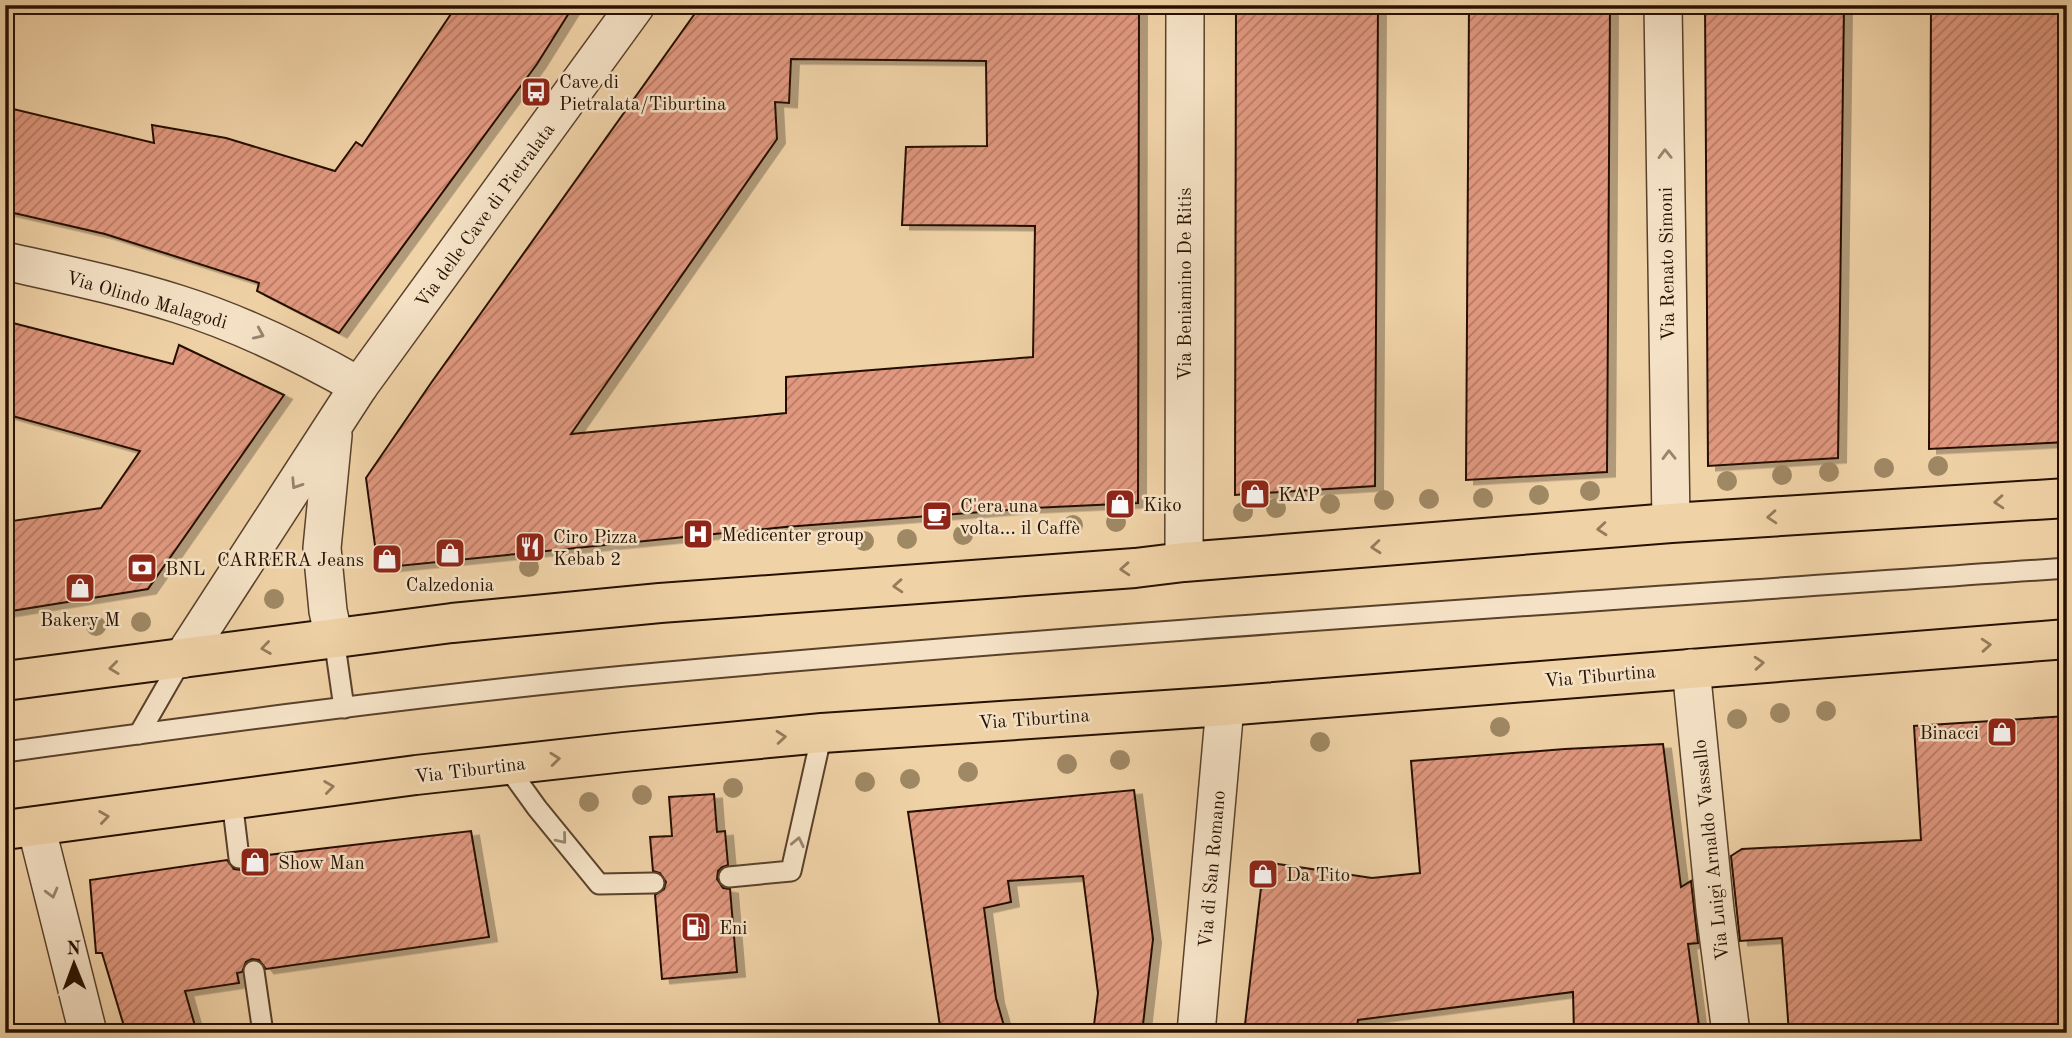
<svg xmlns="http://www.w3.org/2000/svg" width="2072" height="1038" viewBox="0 0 2072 1038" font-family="'Old Standard TT',serif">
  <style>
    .building { fill: url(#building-hatch); stroke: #271100; stroke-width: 2; fill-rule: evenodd; filter: url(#shadow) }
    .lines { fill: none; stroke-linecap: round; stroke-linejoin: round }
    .service-casing { stroke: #59412a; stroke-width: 23 }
    .minor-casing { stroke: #59412a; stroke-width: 40 }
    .primary-casing { stroke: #271100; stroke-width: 42 }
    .service { stroke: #f5e2c6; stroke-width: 19 }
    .minor { stroke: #f5e2c6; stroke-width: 37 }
    .primary { stroke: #f0d2a7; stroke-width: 38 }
    .tree { fill: #9f8864 }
    .oneway { stroke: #98846d }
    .oneway2 { stroke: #967b5c }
    .labels { text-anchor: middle; stroke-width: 5; stroke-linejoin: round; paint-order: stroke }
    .poi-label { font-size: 19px; fill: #271100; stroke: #f5e2c6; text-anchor: start }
    .street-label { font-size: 19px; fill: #271100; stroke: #f5e2c6 }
  </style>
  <defs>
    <pattern id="building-hatch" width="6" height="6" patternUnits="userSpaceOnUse" patternTransform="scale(1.75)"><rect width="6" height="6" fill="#e1987f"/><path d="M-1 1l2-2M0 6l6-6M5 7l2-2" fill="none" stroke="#b67b66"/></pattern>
    <filter id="shadow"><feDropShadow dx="8" dy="4.5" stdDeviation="0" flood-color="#0004"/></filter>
  </defs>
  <rect width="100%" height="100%" fill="#f0d2a7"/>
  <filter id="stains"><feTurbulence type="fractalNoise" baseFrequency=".00286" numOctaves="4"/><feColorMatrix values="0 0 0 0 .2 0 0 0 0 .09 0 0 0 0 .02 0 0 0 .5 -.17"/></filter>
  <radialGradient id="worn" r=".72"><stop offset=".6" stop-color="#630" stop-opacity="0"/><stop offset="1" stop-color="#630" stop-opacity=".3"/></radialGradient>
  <g class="building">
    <polygon points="457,5 574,5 537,64 339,333 257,291 259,283 105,234 5,211 5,107 154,143 152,125 226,138 335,171 356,142 362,146"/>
    <path d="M701,5H1139L1138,503L1033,508L785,527L378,568L366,478L431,383ZM791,59L986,61L987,146L906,147L902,225L1035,226L1033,357L786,377V413L571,434L777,139L775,102L789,103Z"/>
    <polygon points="1236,5 1378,5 1375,486 1235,495"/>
    <polygon points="1469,5 1610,5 1607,472 1466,480"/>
    <polygon points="1705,5 1844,5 1838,458 1708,466"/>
    <polygon points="1931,5 2067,5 2067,442 1929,449"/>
    <polygon points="5,321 173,364 179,345 284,395 148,589 5,612 5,522 101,508 140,451 5,414"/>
    <polygon points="2067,716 2067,1033 1789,1033 1782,938 1740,941 1731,856 1742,849 1921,840 1914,726"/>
    <polygon points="1663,744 1681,887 1691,881 1698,943 1688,944 1699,1026 1606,1033 1574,1033 1573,992 1358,1020 1356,1033 1244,1033 1264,862 1372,878 1420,873 1411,761 1565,749"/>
    <polygon points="1134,790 1153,939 1142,1033 1093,1033 1098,993 1083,876 1008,881 1011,902 984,908 996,998 1006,1033 941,1033 908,812"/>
    <polygon points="714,794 717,832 725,831 728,865 722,867 718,871 717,879 723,888 730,889 737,972 662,979 655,895 664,889 666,882 660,873 653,871 650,837 672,836 669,797"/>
    <polygon points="471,831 489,937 266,969 259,960 252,959 246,962 242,972 237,973 239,983 185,991 197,1033 126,1033 102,953 96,953 90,880 227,860 234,869 241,870 250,863 251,857"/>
  </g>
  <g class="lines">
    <g class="service-casing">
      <g id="service">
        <polyline points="334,638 344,708"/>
        <polyline points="139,734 182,659"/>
        <path d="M5,752C211,724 418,696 625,676C1105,632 1586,602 2067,568"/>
        <polyline points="506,765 537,808 599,884 654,883"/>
        <polyline points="232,800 239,858"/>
        <polyline points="729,877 791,871 822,733"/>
        <polyline points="254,971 263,1033"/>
      </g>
    </g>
    <g class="minor-casing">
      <g id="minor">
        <polyline points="1663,5 1671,523"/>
        <path d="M5,261C63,274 121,286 178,304C242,324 301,353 359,386"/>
        <polyline points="333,435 322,548 328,611 334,638"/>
        <polyline points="1184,562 1185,5"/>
        <polyline points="182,659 359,386 636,5"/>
        <polyline points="1691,668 1715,910 1731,1033"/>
        <polyline points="36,826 88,1033"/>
        <polyline points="1196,1033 1225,706"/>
      </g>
    </g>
    <g class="primary-casing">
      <g id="primary">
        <polyline points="5,681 452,623 660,603 1135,568 1184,562 1671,523 2067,498"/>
        <polyline points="5,830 416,775 624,752 822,733 1225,706 2067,639"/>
      </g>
    </g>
    <use href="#service" class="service"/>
    <use href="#minor" class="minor"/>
    <use href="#primary" class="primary"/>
  </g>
  <g class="tree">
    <circle cx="1938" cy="466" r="10"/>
    <circle cx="1884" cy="468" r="10"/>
    <circle cx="1829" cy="472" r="10"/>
    <circle cx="1782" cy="475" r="10"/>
    <circle cx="1727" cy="481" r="10"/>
    <circle cx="1590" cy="491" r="10"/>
    <circle cx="1539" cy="495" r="10"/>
    <circle cx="1483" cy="498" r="10"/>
    <circle cx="1429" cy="499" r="10"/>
    <circle cx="1384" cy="500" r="10"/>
    <circle cx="1330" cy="504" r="10"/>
    <circle cx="1276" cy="508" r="10"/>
    <circle cx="1243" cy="512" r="10"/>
    <circle cx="1116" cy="522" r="10"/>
    <circle cx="1073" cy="525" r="10"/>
    <circle cx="963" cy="535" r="10"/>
    <circle cx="907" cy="539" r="10"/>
    <circle cx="864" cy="541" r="10"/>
    <circle cx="529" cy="567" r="10"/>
    <circle cx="274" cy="599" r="10"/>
    <circle cx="141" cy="622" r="10"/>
    <circle cx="96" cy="626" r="10"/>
    <circle cx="1826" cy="711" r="10"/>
    <circle cx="1780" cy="713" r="10"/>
    <circle cx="1737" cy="719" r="10"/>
    <circle cx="1500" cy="727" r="10"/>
    <circle cx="1320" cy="742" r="10"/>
    <circle cx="1120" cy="760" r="10"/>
    <circle cx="1067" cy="764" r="10"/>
    <circle cx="968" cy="772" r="10"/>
    <circle cx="910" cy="779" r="10"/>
    <circle cx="865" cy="782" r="10"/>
    <circle cx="733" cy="788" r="10"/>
    <circle cx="642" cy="795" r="10"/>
    <circle cx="589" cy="802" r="10"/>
  </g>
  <defs><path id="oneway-chevron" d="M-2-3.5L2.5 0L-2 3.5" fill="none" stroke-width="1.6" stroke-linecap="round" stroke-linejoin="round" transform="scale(1.75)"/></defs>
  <g class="oneway">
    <use href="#oneway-chevron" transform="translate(1665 154) rotate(-91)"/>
    <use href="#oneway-chevron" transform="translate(259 334) rotate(24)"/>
    <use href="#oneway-chevron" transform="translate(1669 455) rotate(-91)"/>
    <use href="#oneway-chevron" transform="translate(296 484) rotate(123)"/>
    <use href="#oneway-chevron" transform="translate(562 839) rotate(51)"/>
    <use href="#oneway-chevron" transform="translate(798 842) rotate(-78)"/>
    <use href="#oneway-chevron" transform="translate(52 893) rotate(75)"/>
  </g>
  <g class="oneway2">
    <use href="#oneway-chevron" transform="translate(1999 502) rotate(176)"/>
    <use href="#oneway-chevron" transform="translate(1772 517) rotate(176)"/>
    <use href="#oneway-chevron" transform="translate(1602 529) rotate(175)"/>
    <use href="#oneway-chevron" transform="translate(1376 547) rotate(175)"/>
    <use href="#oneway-chevron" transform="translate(1125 569) rotate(176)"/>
    <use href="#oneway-chevron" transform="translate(898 586) rotate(176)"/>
    <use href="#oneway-chevron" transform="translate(1986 645) rotate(-4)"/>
    <use href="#oneway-chevron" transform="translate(266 648) rotate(172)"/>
    <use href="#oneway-chevron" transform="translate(1759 663) rotate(-4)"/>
    <use href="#oneway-chevron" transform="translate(114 668) rotate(173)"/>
    <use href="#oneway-chevron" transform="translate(781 737) rotate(-5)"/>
    <use href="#oneway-chevron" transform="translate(555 759) rotate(-6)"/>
    <use href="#oneway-chevron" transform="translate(329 787) rotate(-8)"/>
    <use href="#oneway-chevron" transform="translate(104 817) rotate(-8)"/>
  </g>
  <defs>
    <g id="bus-square" transform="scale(1.575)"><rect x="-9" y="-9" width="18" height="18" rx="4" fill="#8f2418" stroke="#f5e2c6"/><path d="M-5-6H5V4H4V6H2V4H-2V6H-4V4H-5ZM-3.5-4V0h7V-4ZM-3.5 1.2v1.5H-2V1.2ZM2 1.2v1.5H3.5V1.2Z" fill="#fff"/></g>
    <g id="shop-square" transform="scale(1.575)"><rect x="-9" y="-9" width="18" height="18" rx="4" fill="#8f2418" stroke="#f5e2c6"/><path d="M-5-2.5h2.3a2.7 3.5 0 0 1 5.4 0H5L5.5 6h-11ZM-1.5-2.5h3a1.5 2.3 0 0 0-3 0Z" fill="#fff"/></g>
    <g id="cafe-square" transform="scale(1.575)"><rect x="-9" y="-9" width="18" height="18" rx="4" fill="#8f2418" stroke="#f5e2c6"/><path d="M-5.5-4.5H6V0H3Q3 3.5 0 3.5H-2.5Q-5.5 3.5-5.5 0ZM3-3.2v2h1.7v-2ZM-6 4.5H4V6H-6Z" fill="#fff"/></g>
    <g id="hospital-square" transform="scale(1.575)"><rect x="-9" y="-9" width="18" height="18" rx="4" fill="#8f2418" stroke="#f5e2c6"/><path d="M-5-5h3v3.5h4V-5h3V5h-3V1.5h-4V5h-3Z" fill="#fff"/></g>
    <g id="restaurant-square" transform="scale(1.575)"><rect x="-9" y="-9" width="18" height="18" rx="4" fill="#8f2418" stroke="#f5e2c6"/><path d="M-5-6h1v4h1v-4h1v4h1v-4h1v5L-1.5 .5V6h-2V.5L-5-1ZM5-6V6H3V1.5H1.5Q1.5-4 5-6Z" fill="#fff"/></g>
    <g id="bank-square" transform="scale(1.575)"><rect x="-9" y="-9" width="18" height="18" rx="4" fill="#8f2418" stroke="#f5e2c6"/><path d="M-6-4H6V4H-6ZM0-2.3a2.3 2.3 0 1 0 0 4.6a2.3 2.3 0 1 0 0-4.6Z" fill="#fff"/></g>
    <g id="fuel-square" transform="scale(1.575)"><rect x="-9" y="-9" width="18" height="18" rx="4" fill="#8f2418" stroke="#f5e2c6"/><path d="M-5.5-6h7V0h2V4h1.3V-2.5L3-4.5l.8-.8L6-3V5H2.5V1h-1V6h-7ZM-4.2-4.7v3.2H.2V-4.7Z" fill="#fff"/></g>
  </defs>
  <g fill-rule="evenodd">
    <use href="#bus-square" x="536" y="92"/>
    <use href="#shop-square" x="1255" y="494"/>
    <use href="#shop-square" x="1120" y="504"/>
    <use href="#cafe-square" x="937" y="516"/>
    <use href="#hospital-square" x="698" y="534"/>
    <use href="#restaurant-square" x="530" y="547"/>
    <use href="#shop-square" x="450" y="553"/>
    <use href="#shop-square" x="387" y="559"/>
    <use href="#bank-square" x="142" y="568"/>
    <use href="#shop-square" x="80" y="588"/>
    <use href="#shop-square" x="2002" y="732"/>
    <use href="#shop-square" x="255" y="862"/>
    <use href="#shop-square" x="1263" y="874"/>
    <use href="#fuel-square" x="696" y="927"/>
  </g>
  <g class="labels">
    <g class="poi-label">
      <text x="559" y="88">Cave di<tspan x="559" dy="22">Pietralata/Tiburtina</tspan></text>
      <text x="1278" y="501">KAP</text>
      <text x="1143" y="511">Kiko</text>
      <text x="960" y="512">C'era una<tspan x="960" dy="22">volta... il Caffè</tspan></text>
      <text x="721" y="541">Medicenter group</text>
      <text x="553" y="543">Ciro Pizza<tspan x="553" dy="22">Kebab 2</tspan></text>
      <text x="364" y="566" text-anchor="end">CARRERA Jeans</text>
      <text x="165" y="575">BNL</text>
      <text x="450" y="591" text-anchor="middle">Calzedonia</text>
      <text x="80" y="626" text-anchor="middle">Bakery M</text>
      <text x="1979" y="739" text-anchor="end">Binacci</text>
      <text x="278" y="869">Show Man</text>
      <text x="1286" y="881">Da Tito</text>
      <text x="719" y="934">Eni</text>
    </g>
    <g class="street-label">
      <text transform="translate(484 215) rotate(-54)" y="7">Via delle Cave di Pietralata</text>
      <text transform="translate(1666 264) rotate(-91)" y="7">Via Renato Simoni</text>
      <text transform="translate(1184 284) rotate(-90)" y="7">Via Beniamino De Ritis</text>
      <text transform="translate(147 299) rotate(16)" y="7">Via Olindo Malagodi</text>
      <text transform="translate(1600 675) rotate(-5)" y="7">Via Tiburtina</text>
      <text transform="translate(1034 718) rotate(-4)" y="7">Via Tiburtina</text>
      <text transform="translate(470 769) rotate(-7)" y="7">Via Tiburtina</text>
      <text transform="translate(1710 850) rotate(-96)" y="7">Via Luigi Arnaldo Vassallo</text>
      <text transform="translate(1211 869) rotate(-85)" y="7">Via di San Romano</text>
    </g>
  </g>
  <rect width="2072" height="1038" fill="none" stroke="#f0d2a7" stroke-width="28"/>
  <rect x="7" y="7" width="2058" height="1024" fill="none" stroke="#271100" stroke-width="3.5"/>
  <rect x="14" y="14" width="2044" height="1010" fill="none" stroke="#271100" stroke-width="2"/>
  <g transform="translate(74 964) rotate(359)" stroke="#f5e2c6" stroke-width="5" paint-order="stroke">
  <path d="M0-5L12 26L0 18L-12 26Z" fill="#271100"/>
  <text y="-10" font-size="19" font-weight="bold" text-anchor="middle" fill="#271100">N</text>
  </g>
  <rect width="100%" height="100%" filter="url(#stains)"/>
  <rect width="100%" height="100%" fill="url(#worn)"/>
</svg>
